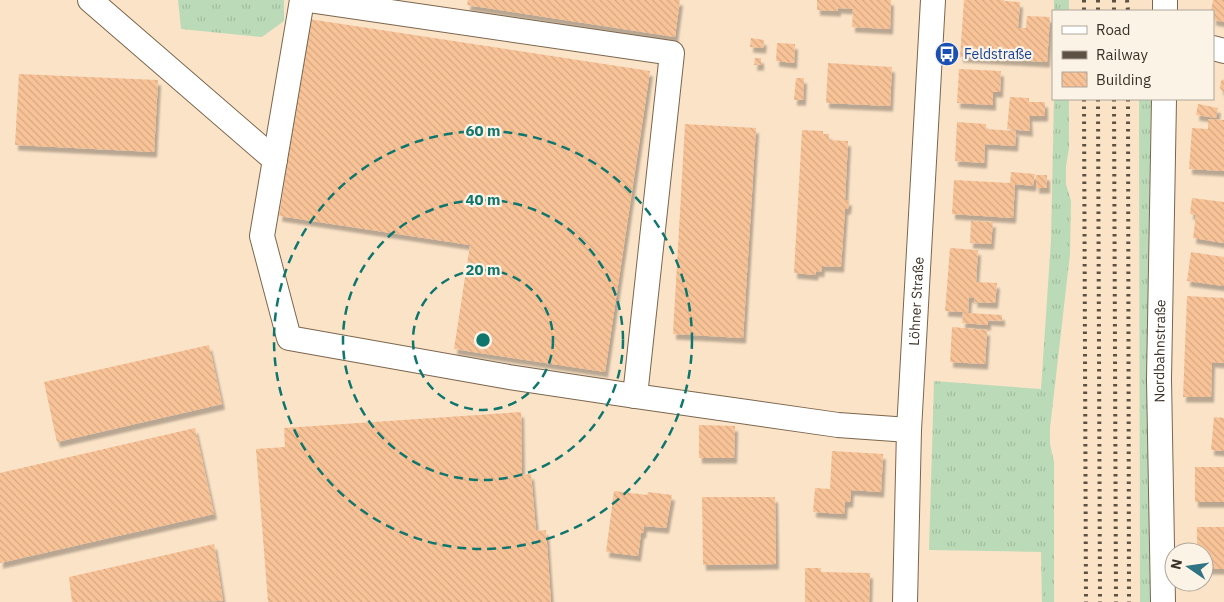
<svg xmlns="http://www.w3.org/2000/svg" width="1224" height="602" viewBox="0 0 1224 602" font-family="'IBM Plex Sans',sans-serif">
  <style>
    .grass { fill: url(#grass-tufts) }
    .building { fill: url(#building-back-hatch); filter: url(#shadow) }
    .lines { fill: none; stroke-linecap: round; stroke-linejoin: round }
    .minor-casing { stroke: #7b664d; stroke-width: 26 }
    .minor { stroke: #fff; stroke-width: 24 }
    .rail { stroke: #5d5143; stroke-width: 4; stroke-dasharray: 2.5 5; stroke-linecap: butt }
    .ring { fill: none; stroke: #0f766e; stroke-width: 2.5; stroke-dasharray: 9 6 }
    .labels { text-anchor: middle; stroke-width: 4.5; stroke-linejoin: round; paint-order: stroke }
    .transit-label { font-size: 14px; fill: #164399; stroke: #fcf3e7; text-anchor: start }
    .street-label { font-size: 14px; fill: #3b3227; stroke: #fcf3e7 }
    .centre { fill: #0f766e; stroke: #fcf3e7; stroke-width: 2.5 }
    .ring-label { font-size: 15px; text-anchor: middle; font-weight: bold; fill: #0f766e; stroke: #fcf3e7; stroke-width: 4.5; stroke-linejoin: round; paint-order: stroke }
  </style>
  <defs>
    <pattern id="grass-tufts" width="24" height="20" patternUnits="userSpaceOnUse" patternTransform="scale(1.25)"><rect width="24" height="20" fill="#bbdbb8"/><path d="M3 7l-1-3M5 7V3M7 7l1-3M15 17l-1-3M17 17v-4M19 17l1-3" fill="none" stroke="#a2bc9e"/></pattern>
    <pattern id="building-back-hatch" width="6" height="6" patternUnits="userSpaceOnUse" patternTransform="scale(1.25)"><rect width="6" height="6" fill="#f9c398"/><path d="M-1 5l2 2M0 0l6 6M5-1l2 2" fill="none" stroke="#d6a883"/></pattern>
    <filter id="shadow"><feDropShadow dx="3" dy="5.5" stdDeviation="1" flood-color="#0004"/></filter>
  </defs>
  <rect width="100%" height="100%" fill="#fbe3c7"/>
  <g class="grass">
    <polygon points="178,0 284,0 284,21 262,37 181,29"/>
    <rect x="1054" y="0" width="15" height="11"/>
    <polygon points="1054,99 1069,99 1069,148 1066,166 1066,184 1071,201 1070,254 1050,428 1050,444 1054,462 1054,602 1042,602 1041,552 929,550 934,381 1041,389 1051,240"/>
    <polygon points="1139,99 1151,99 1147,378 1151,602 1140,602"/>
  </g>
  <g class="building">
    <polygon points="468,0 680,0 675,37 467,5"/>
    <polygon points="817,0 891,0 890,29 852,27 853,9 838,8 838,11 817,10"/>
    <polygon points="964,0 1004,0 1004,1 1020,2 1018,28 1026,28 1027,16 1050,17 1047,62 960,57"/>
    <polygon points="1213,0 1224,0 1224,22 1213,20 1213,11 1211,11"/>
    <polygon points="309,19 650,71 605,372 454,349 470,245 279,216"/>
    <polygon points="751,38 764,40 763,48 750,47"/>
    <polygon points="777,43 795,44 794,63 776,61"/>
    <polygon points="755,58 761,58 761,65 754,65"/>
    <polygon points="828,63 892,67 890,106 826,103"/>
    <polygon points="959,69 1001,71 1000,92 993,92 993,105 957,103"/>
    <polygon points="19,74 158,80 154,152 15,145"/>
    <polygon points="796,78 804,78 803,100 794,100"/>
    <polygon points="1224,79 1224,93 1220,88 1221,81"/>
    <polygon points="1010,97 1029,98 1029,102 1045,102 1045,116 1029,116 1030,131 1007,129"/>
    <polygon points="1198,104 1218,108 1216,118 1196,115"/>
    <polygon points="1208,119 1224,120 1224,171 1189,169 1192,128 1208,129"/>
    <polygon points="957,122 986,124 986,129 1016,131 1015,146 985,144 984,163 955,161"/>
    <polygon points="685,124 756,128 743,338 673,334"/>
    <polygon points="802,130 823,131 823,134 829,134 829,140 848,141 845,200 849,200 848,209 845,209 841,267 822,266 821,272 816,271 815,275 794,273"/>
    <polygon points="1011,172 1035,174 1033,186 1015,184 1013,218 952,214 954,180 1010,183"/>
    <rect x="1036" y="175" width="11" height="13"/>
    <polygon points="1192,198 1224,202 1224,243 1193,238 1196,215 1190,214"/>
    <polygon points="971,221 993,222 991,244 970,243"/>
    <polygon points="950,248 978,250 976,282 997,283 995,303 974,302 975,298 969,297 968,313 1002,315 1002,321 988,320 988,325 962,323 963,312 945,311"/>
    <polygon points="1191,252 1224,257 1224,286 1187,281"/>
    <polygon points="1187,296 1224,298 1224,363 1212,362 1211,397 1183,397"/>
    <polygon points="952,327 987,330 985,364 950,362"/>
    <polygon points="209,345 222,404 57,442 44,382"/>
    <polygon points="521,412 522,475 531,474 536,531 546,530 551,602 268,602 256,449 285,447 284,428"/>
    <polygon points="1214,417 1224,418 1224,451 1211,450"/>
    <polygon points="699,425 735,426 734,458 699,458"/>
    <polygon points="195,428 214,514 0,563 0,473"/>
    <polygon points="832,451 883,454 881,492 851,490 850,502 845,502 844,514 813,512 815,488 830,489"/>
    <rect x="1195" y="467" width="29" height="35"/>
    <polygon points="614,491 647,495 648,492 672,495 666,528 644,526 643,533 641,533 638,556 606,552"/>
    <polygon points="702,497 775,497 776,564 703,565"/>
    <polygon points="1197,527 1224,527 1224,569 1204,569 1204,552 1197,552"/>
    <polygon points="214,544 223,601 72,602 69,577"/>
    <polygon points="805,568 821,568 821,572 870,573 869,602 805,602"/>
  </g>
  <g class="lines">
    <g class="minor-casing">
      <g id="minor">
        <polyline points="90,0 275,160"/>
        <polyline points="302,0 262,236 289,338 509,377 635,396 838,425 909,430"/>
        <polyline points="308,0 672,53 635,396"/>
        <polyline points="1165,11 1165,0"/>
        <polyline points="1213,48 1224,51"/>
        <path id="s1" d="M905,602L909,430L933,0"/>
        <path id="s2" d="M1163,602L1159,379L1164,99"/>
      </g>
    </g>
    <use href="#minor" class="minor"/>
    <g class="rail">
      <polyline points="1084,0 1084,11"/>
      <polyline points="1098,0 1098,11"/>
      <polyline points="1114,0 1114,11"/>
      <polyline points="1127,0 1128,11"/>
      <polyline points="1084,99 1086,602"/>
      <polyline points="1098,99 1100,602"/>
      <polyline points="1114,99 1116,602"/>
      <polyline points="1128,99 1129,602"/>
    </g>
  </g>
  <g class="ring">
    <circle cx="483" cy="340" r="70"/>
    <circle cx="483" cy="340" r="140"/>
    <circle cx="483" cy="340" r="209"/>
  </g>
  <defs>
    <g id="bus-disc" transform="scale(1.25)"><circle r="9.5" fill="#1a4fb4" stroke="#fcf3e7"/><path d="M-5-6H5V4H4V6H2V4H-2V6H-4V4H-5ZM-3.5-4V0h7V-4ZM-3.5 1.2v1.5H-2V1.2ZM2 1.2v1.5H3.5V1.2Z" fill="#fff"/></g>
  </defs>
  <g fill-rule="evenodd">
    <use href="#bus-disc" x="947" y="54"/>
  </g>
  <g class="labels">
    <g class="transit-label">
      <text x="964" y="59">Feldstraße</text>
    </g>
    <g class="street-label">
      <text dy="5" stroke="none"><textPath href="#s1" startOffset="301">Löhner Straße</textPath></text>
      <text dy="5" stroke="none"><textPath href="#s2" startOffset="251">Nordbahnstraße</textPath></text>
    </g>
  </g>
  <circle cx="483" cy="340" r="8" class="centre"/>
  <g class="ring-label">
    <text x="483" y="136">60 m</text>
    <text x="483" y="205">40 m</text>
    <text x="483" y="275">20 m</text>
  </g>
  <rect x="1052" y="10" width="162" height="90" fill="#fcf3e7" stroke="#afa69a"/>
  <rect x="1062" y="26" width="25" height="8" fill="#ffffff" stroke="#afa69a"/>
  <text x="1096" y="35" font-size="15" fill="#3b3227">Road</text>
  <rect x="1062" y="51" width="25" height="8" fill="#5d5143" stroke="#afa69a"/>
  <text x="1096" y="60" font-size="15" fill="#3b3227">Railway</text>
  <rect x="1062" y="72" width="25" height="15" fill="url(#building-back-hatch)" stroke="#afa69a"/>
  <text x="1096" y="85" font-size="15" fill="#3b3227">Building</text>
  <g transform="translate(1189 567) rotate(283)"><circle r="24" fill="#fcf3e7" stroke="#afa69a"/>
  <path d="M0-4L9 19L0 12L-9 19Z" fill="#307484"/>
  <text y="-8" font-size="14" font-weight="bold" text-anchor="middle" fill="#3b3227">N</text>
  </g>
</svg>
